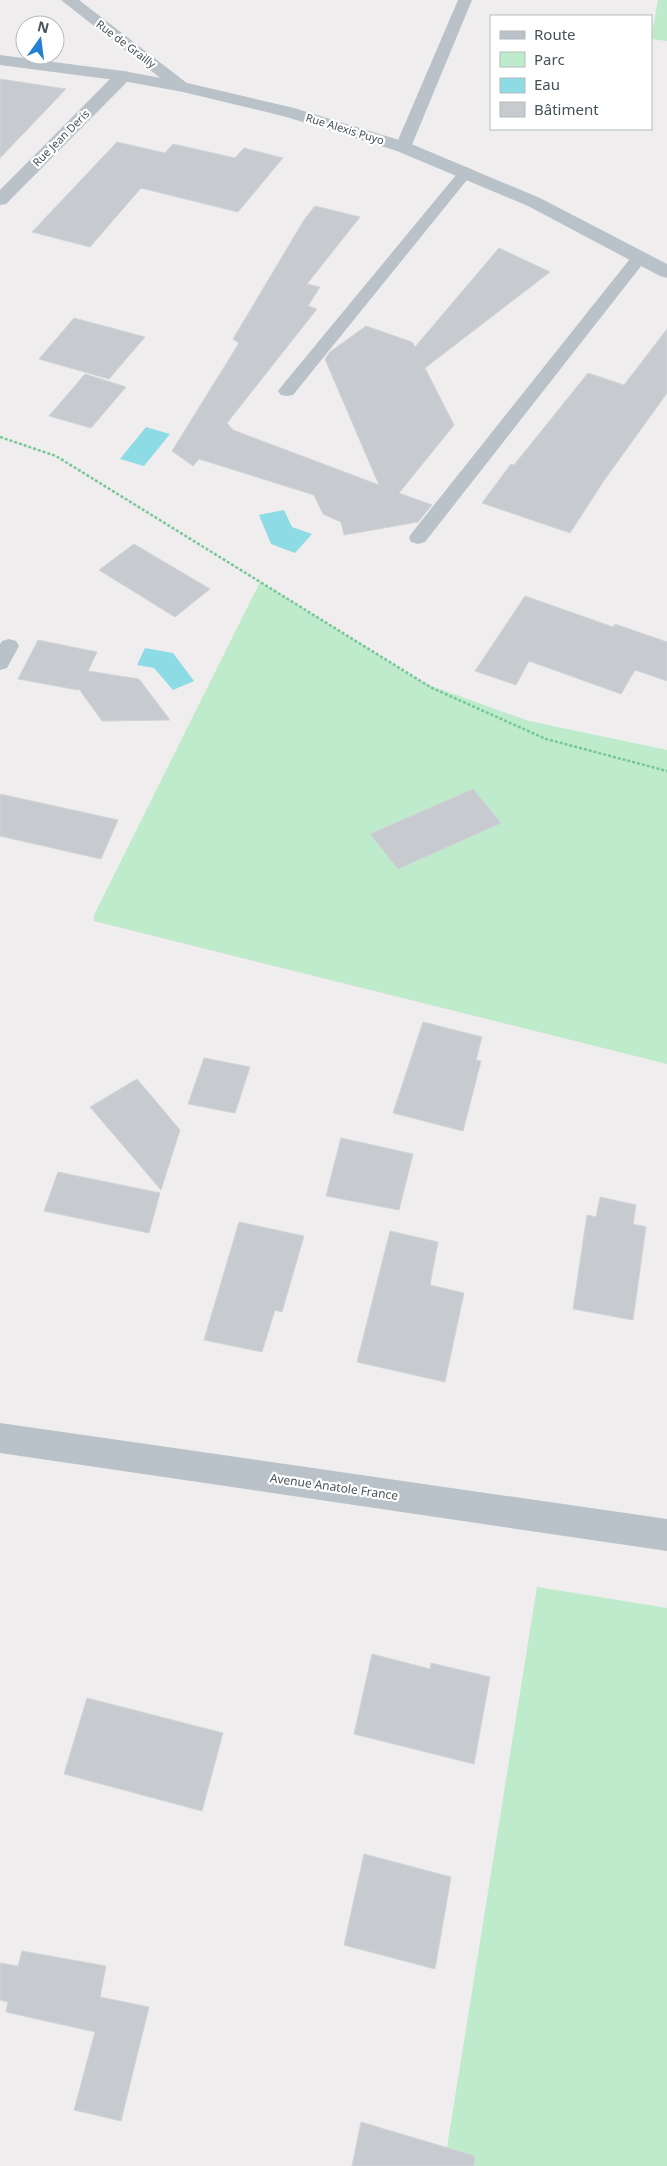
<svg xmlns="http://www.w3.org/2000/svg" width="667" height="2166" viewBox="0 0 667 2166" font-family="'Noto Sans',sans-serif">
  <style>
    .green { fill: #bdebcb }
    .water { fill: #8ddbe5 }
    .building { fill: #c7cacf; stroke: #d1d4d8 }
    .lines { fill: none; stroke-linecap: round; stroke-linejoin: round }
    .path { stroke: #77c798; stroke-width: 2.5; stroke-dasharray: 3 2; stroke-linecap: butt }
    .service { fill: #b9c2c9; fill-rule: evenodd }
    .minor { fill: #b9c2c9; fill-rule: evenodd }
    .tertiary { fill: #b9c2c9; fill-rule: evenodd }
    .labels { text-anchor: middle; stroke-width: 4.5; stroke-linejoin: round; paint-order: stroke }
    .far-street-label { font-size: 11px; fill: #465259; stroke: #fff }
    .street-label { font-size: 12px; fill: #465259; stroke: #fff }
  </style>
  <rect width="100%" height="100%" fill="#efeded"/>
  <g class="green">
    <polygon points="658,0 667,0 667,41 651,39"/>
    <polygon points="260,582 423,683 529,721 667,750 667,1064 94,921 94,915"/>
    <polygon points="537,1587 667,1608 667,2166 444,2166"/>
  </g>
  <g class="water">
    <polygon points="146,427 170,434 144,466 120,459"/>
    <polygon points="284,510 292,527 312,534 295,553 271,544 259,515"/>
    <polygon points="145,648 173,653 194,681 173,690 154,668 137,665"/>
  </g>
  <g class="building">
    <polygon points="0,79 66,89 0,158"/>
    <polygon points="117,142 165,153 173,144 235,158 244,148 283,158 238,212 141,188 90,247 32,232"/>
    <polygon points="315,206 360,217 307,284 320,287 308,306 317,309 227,423 233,430 379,485 325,359 330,352 366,326 412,342 415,347 499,248 550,272 425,368 454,425 399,493 432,505 418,522 344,535 341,522 323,514 314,495 199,459 193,466 172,451 239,343 233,339 304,220"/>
    <polygon points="74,318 145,337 109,379 39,359"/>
    <polygon points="667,329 667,393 603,482 570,533 482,503 511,464 514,465 588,373 624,385"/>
    <polygon points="85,374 126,387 91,428 49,416"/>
    <polygon points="134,544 210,589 175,617 99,570"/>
    <polygon points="525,596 613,627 615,624 667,642 667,681 635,670 621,694 529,661 516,685 475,671"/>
    <polygon points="38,640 97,652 88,671 139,679 170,720 102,721 79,689 78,690 18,679"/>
    <polygon points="473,789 501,823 398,869 370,834"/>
    <polygon points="0,794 118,820 101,859 0,836"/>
    <polygon points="423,1022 482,1037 476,1060 481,1061 463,1131 393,1113"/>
    <polygon points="204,1058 250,1067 235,1113 188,1104"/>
    <polygon points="137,1079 180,1130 161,1190 90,1107"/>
    <polygon points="341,1138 413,1154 399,1210 326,1196"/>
    <polygon points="58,1172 160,1193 149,1233 44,1211"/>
    <polygon points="600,1197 636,1205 633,1224 646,1227 633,1320 573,1309 587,1215 596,1217"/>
    <polygon points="239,1222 304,1236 282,1312 275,1310 262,1352 204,1340"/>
    <polygon points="390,1231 438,1242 430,1285 464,1293 445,1382 357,1362"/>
    <polygon points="372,1654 430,1669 431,1663 490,1677 474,1764 354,1734"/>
    <polygon points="87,1698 223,1733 202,1811 64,1774"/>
    <polygon points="364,1854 451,1877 435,1969 344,1945"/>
    <polygon points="22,1951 106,1966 100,1997 149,2007 121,2121 74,2110 95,2032 6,2012 8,2002 0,2000 0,1963 18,1966"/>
    <polygon points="361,2122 475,2156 474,2166 352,2166"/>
  </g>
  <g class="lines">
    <polyline class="path" points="0,437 56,456 432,688 546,739 667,771"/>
    <g class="service">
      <polygon points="458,0 472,0 411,147 408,150 398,150 395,147"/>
      <polygon points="466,167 471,169 474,172 471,175 293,395 287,396 281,395 278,391 281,387 461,169"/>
      <polygon points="639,253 645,255 647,258 645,261 425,542 418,544 411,542 409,538 411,534 633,255"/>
      <polygon points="9,639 16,641 19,646 7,668 0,670 0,644 2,641"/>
    </g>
    <g class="minor">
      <polygon points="61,0 79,0 192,87 189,91 177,91"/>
      <polygon points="123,71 129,72 131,76 129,80 6,204 0,205 0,190 117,72"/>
    </g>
    <g class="tertiary">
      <polygon points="0,55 123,71 183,82 294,108 409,143 540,198 667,264 667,278 660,276 528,206 397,151 283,116 183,92 123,81 0,65"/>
      <polygon points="0,1423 667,1519 667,1551 0,1453"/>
    </g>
  </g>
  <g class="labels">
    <g class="far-street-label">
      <text transform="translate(126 44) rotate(37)" y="4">Rue de Grailly</text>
      <text transform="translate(345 129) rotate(17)" y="4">Rue Alexis Puyo</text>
      <text transform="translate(61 138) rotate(-45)" y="4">Rue Jean Deris</text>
    </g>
    <g class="street-label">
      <text transform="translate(334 1487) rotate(8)" y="4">Avenue Anatole France</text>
    </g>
  </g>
  <rect x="490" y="15" width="162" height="115" fill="#ffffff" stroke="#b5babd"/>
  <rect x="500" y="31" width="25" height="8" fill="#b9c2c9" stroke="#b5babd"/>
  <text x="534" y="40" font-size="15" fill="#465259">Route</text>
  <rect x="500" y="52" width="25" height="15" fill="#bdebcb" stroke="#b5babd"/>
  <text x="534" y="65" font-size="15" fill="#465259">Parc</text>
  <rect x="500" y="78" width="25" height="15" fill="#8ddbe5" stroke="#b5babd"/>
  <text x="534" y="90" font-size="15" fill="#465259">Eau</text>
  <rect x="500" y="102" width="25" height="15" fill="#c7cacf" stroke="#b5babd"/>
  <text x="534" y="115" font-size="15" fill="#465259">Bâtiment</text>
  <g transform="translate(40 40) rotate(14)"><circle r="24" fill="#ffffff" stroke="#b5babd"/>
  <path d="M0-4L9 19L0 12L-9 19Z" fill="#2480d2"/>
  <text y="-8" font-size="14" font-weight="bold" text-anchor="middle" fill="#465259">N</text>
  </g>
</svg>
